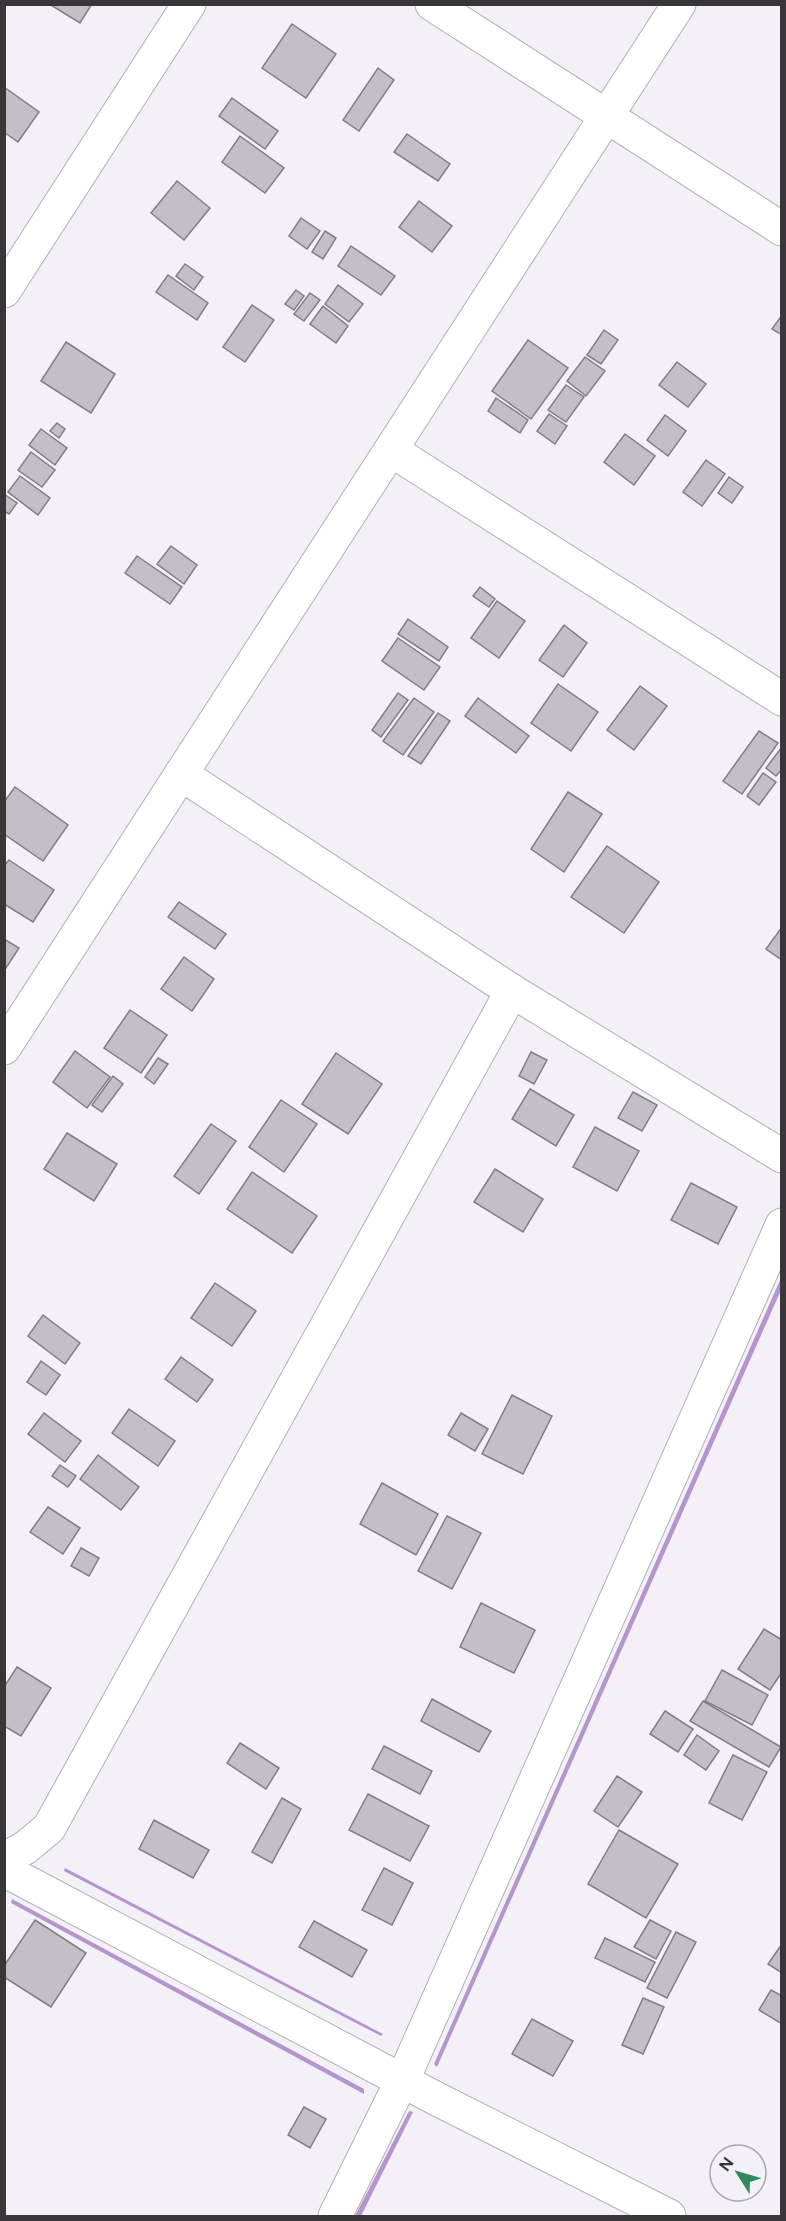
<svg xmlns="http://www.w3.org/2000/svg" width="786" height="2221" viewBox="0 0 786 2221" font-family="Figtree,sans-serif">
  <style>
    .water { fill: #b495cc }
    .building { fill: #c3bfc7; stroke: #827e85; stroke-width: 1.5 }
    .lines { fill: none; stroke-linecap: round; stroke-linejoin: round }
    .minor-casing { stroke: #b3afb6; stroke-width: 35 }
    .minor { stroke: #fff; stroke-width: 33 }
  </style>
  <rect width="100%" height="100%" fill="#f4f0f8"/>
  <g class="water">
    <polygon points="781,1278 781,1290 437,2067 434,2064"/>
    <polygon points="65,1868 383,2034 381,2036 64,1871"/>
    <polygon points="12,1899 364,2089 364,2094 11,1903"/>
    <polygon points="409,2111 413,2112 361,2216 355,2216"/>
  </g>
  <g class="building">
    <polygon points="49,4 92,4 80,23"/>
    <polygon points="292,24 336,54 306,98 262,68"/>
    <polygon points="378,68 394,80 359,131 343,120"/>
    <polygon points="4,87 39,112 18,142 4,132"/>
    <polygon points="232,98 278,131 265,149 219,116"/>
    <polygon points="407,134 450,164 438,181 394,152"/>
    <polygon points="240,136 284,168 265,193 222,162"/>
    <polygon points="177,181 210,208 184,240 151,213"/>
    <polygon points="419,201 452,226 432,252 399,227"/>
    <polygon points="301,218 320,231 307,249 289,236"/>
    <polygon points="325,231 336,238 323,259 312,252"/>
    <polygon points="351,246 395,276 381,295 338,266"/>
    <polygon points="185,264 203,277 194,290 176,276"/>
    <polygon points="168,275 208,303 197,320 156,292"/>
    <polygon points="338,285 363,304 349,322 325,304"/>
    <polygon points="296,290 304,296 294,310 285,304"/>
    <polygon points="310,293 320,300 304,321 294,314"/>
    <polygon points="252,305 274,320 245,362 223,347"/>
    <polygon points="323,306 348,326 336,343 310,324"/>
    <polygon points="782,315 782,335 772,329"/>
    <polygon points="604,330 618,340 601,364 587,355"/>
    <polygon points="528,340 568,368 531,419 492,391"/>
    <polygon points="66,342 115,374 91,413 41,381"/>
    <polygon points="585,357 605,371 586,396 567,381"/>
    <polygon points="677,362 706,384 688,407 659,385"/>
    <polygon points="566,385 584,397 566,422 548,410"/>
    <polygon points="496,398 528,420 520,433 488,411"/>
    <polygon points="549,414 567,426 555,444 537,431"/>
    <polygon points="665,415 686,431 668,456 647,440"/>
    <polygon points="57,423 65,429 59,438 50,431"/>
    <polygon points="41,429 67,448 55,465 29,445"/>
    <polygon points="625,434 655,456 634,485 604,462"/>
    <polygon points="31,452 55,470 42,487 18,470"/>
    <polygon points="706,460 725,474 702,506 683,492"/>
    <polygon points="20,476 50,498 38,515 8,492"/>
    <polygon points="729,477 743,487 732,503 718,493"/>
    <polygon points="4,494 17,503 9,514 4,511"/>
    <polygon points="171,546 197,565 184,584 157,564"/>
    <polygon points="137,556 182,587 170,604 125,573"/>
    <polygon points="480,587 495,599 489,607 473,596"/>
    <polygon points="497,601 525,621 499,658 471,638"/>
    <polygon points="408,619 448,647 439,661 398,634"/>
    <polygon points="564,625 587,643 563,677 539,660"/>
    <polygon points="398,638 440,667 424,690 382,661"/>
    <polygon points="558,684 598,712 571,751 531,723"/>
    <polygon points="640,686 667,706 634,750 607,730"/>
    <polygon points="398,693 408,700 381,737 372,730"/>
    <polygon points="414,698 434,712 403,755 383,741"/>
    <polygon points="478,698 529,736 516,753 465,716"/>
    <polygon points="438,713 450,721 421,764 408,756"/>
    <polygon points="759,731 778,743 742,794 723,781"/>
    <polygon points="782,747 782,769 776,776 766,768"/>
    <polygon points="763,773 776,782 759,805 747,796"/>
    <polygon points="15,787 68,825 43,861 4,834 4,802"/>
    <polygon points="568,792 602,814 564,872 531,849"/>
    <polygon points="607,846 659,882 624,933 571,897"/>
    <polygon points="9,860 54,890 33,922 4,904 4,866"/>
    <polygon points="179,902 226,934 215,949 168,917"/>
    <polygon points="782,927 782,960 766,949"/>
    <polygon points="4,939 19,948 4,971"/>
    <polygon points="184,957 214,979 192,1011 161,989"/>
    <polygon points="130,1010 167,1035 141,1073 104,1048"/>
    <polygon points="75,1051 110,1077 87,1108 53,1082"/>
    <polygon points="531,1052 547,1060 534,1084 519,1076"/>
    <polygon points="336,1053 382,1084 348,1134 302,1104"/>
    <polygon points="158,1058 168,1064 154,1084 145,1077"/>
    <polygon points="113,1076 123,1084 102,1112 92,1105"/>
    <polygon points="530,1089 574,1115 556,1146 512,1119"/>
    <polygon points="633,1092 657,1105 642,1131 618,1118"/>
    <polygon points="281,1100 317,1124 284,1172 249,1147"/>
    <polygon points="211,1124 236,1141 199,1194 174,1176"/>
    <polygon points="595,1127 639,1151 617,1191 573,1167"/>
    <polygon points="67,1133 117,1164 94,1201 44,1169"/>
    <polygon points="495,1169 543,1199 523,1232 474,1202"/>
    <polygon points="252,1172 317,1216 292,1253 227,1209"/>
    <polygon points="691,1183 737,1207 718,1244 671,1220"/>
    <polygon points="215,1283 256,1311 232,1346 191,1318"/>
    <polygon points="43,1315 80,1343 65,1364 28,1336"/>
    <polygon points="181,1357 213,1380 197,1402 165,1379"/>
    <polygon points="41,1361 60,1375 46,1395 27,1382"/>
    <polygon points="512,1395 552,1416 523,1474 482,1454"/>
    <polygon points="129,1409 175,1441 158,1466 112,1433"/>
    <polygon points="44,1413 81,1441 65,1462 28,1434"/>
    <polygon points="461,1413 488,1429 475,1451 448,1435"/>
    <polygon points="98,1455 139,1487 121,1510 80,1479"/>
    <polygon points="60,1465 76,1476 68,1487 52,1476"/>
    <polygon points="382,1483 438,1514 416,1555 360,1524"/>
    <polygon points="48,1507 80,1528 63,1554 30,1532"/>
    <polygon points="447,1516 481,1533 452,1589 418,1571"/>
    <polygon points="81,1548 99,1558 89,1576 71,1566"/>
    <polygon points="481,1603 535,1630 514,1673 460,1647"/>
    <polygon points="764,1629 782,1640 782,1672 770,1690 738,1669"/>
    <polygon points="17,1667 51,1688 21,1736 4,1726 4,1687"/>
    <polygon points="722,1670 768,1695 752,1725 705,1701"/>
    <polygon points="432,1699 491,1731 479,1752 421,1721"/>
    <polygon points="703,1701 781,1747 769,1767 690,1721"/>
    <polygon points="665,1711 693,1729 678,1752 650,1734"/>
    <polygon points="697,1735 719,1751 706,1770 684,1755"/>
    <polygon points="240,1743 279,1768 266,1789 227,1763"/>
    <polygon points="384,1746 432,1771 420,1794 372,1769"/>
    <polygon points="733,1755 767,1772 742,1820 709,1803"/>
    <polygon points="617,1776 642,1792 618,1827 594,1811"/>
    <polygon points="368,1794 429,1826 410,1861 349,1830"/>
    <polygon points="282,1798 301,1809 272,1863 252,1852"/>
    <polygon points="154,1820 209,1850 193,1878 139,1849"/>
    <polygon points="619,1830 678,1864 646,1918 588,1884"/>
    <polygon points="384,1868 413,1883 392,1925 362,1910"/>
    <polygon points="35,1920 86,1953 51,2007 4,1977 4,1966"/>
    <polygon points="650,1920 671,1931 656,1959 634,1947"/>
    <polygon points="314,1921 367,1950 352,1977 299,1947"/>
    <polygon points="676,1932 696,1942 667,1998 647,1988"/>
    <polygon points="605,1938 655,1962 645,1982 595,1958"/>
    <polygon points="782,1944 782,1973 768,1964"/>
    <polygon points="771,1990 782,1996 782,2024 759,2010"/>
    <polygon points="643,1998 664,2007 643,2054 622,2045"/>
    <polygon points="532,2019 573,2041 553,2076 512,2054"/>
    <polygon points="304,2107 326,2119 310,2148 288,2135"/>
  </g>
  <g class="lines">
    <g class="minor-casing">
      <g id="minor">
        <polyline points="432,4 782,229"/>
        <polyline points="4,291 189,4"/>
        <polyline points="391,450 782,699"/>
        <polyline points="181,774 512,991 782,1156"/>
        <polyline points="4,1048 679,4"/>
        <polyline points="4,1859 25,1848 49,1828 512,991"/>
        <polyline points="4,1870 437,2099 669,2216"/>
        <polyline points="335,2216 408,2068 782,1225"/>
      </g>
    </g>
    <use href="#minor" class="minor"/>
  </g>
  <rect width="786" height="2221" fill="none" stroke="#383639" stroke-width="12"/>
  <g transform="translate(738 2173) rotate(307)"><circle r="28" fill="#f4f0f8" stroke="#a9a6ac" stroke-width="1.5"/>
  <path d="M0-4.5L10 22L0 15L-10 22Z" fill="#31895e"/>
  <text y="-9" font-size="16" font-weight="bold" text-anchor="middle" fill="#383639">N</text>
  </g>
</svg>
